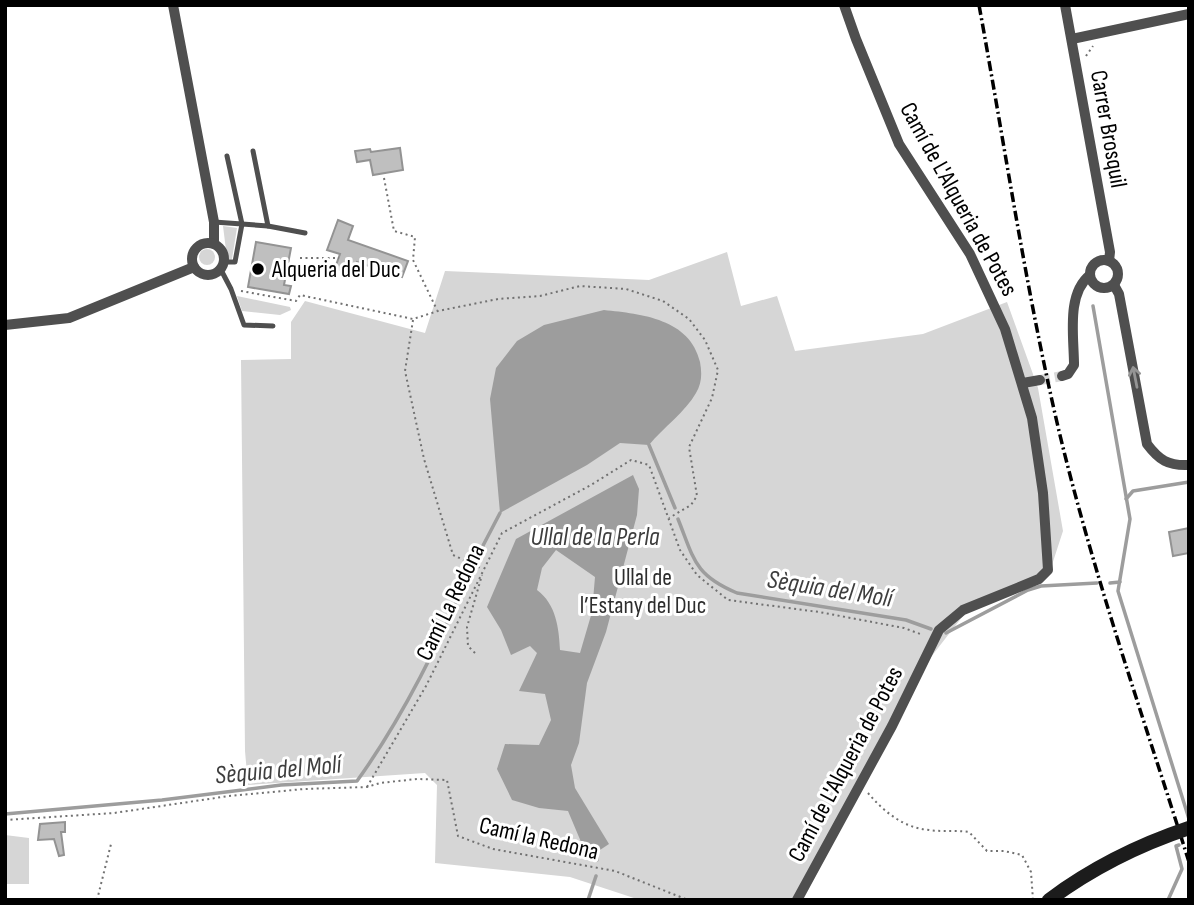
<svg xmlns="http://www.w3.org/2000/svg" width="1194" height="905" viewBox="0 0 1194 905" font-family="'Sofia Sans Condensed',sans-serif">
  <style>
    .green { fill: #d6d6d6 }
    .water { fill: #9d9d9d; fill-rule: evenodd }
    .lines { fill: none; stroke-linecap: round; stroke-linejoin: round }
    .stream { stroke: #9d9d9d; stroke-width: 3.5 }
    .building { fill: #bfbfbf; stroke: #939393; stroke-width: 2 }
    .street-tunnel { stroke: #d9d9d9; stroke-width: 10; stroke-dasharray: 10 5; stroke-linecap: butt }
    .path { stroke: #717171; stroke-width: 2; stroke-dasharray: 2 3.5; stroke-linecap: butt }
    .lane { stroke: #4f4f4f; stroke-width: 5 }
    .street { stroke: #4f4f4f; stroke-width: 10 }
    .rail { stroke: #000; stroke-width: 3.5; stroke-dasharray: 10 3.5 2 3.5; stroke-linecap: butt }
    .secondary-bridge { stroke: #1c1c1c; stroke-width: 14 }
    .oneway { stroke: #959595 }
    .poi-dot { fill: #000; stroke: #fff; stroke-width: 2.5 }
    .labels { text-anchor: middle; stroke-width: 6; stroke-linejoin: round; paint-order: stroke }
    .street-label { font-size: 24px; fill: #000; stroke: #fff }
    .poi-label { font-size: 24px; fill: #000; stroke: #fff; text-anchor: start }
    .park-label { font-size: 24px; fill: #2d2d2d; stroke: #fff }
    .water-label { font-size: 26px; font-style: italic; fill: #3e3e3e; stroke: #fff }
  </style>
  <rect width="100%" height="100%" fill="#fff"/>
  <g class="green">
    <polygon points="223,226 237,228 232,259 229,260 227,258"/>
    <circle cx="207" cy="257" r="8"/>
    <polygon points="727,252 741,306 777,296 795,351 923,334 1007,302 1038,388 1063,531 1049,574 966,612 931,657 803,900 640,900 570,877 435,863 437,785 425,773 248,785 245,751 241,360 291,359 291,322 305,301 425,333 445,271 649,280"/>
    <polygon points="237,296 290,307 291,310 280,315 242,311"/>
    <polygon points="5,835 29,838 29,884 5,884"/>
  </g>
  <g class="water">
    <path d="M604,310C642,314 690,319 700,362C702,373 702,383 696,393C686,411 663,428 649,445L620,443L587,465L500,513L490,399L496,368L517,341L544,325Z"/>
    <path d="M633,475L639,489L637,515L606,632L587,683L579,743L571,765L575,788L609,844L597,852L584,849L568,811L539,808L512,800L497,769L505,744L539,745L551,720L545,694L519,691L537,653L530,646L511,655L501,630L487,607L516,539ZM556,550L595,577L592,612L580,653L560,650C559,628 556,604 537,590L542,568Z"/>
  </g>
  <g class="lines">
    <g class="stream">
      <polyline points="1093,306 1130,519 1118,591 1189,819"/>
      <polyline points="649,445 675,508"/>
      <polyline points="1126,499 1133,491 1189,482"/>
      <path d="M678,519C694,559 694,575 737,593L906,620L931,629"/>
      <polyline points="476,559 500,513"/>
      <polyline points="1110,583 1120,582"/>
      <polyline points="946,633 1028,590 1041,586 1097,583"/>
      <path d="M5,814L162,800L281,785L357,781C404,716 440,642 471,569"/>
      <polyline points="597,852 597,860"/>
      <polyline points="588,900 596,876"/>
      <polyline points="1168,900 1182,869 1176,846 1179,845"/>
    </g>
  </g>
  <g class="building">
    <polygon points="400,148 403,170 373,175 370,160 357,162 355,151 370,149 371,152"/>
    <polygon points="338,220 353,226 348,240 408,261 402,277 357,262 353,275 335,268 340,254 327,250"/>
    <polygon points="256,242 291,248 284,285 291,286 289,294 248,287"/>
    <polygon points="1189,528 1189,553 1173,556 1169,532"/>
    <polygon points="65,822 65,832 61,832 64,855 59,856 54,839 38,840 40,824"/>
  </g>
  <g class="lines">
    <polyline class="street-tunnel" points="1040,380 1062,376"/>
    <g class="path">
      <polyline points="1086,56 1093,46"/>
      <polyline points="384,178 394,231 415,237 413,260 437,310"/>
      <polyline points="300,258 339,258"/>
      <polyline points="241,291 296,301 300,295 413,319 438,311 498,299 540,296 580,286 626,289 663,301 689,319 705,340 718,370 712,398 689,447 697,496 691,505 669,518"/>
      <polyline points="413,320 405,371 424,459 453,555 483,569"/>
      <polyline points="475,653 468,646 467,627 482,575"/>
      <polyline points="367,787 426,686 502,533 591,485 631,460 649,465 680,550 697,575 728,600 819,612 904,628 923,635"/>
      <path d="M868,793C884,812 904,828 929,830C942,832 955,830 969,832L987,851H1004L1022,855L1031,872L1033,900"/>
      <polyline points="5,820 114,813 229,796 304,789 367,787 380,783 417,779 447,780 458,836 493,849 615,871 688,900"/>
      <polyline points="97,900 111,844"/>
    </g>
    <g class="lane">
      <polyline points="214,222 242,224 227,156"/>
      <polyline points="268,226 305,233"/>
      <polyline points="223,262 235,262 242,224 268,226 253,151"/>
      <polyline points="220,268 231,289 244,325 273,326"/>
    </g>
    <g class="street">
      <polyline points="173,5 214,222 214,244"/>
      <polyline points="1065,5 1110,252 1109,261"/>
      <polyline points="1072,39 1189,14"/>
      <circle cx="208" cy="259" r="16"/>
      <circle cx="1104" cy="274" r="14"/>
      <path d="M1114,285L1119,294L1147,444C1159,460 1168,466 1189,465"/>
      <polyline points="5,325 69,318 194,267"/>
      <path d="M1062,376L1068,374L1074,365C1074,337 1066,294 1090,275"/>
      <polyline points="1023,383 1040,380"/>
      <polyline points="797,900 892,726 939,630 963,610 1039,579 1048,570 1043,493 1032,418 1005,329 970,254 899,144 856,39 844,5"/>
    </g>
    <path class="rail" d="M979,5C1005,147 1026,291 1059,431C1094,577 1144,719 1189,862"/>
    <path class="secondary-bridge" d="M1049,900C1092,868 1138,845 1189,828"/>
  </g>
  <defs><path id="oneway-shaft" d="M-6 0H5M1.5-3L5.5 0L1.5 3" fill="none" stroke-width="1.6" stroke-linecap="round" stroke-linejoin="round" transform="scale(1.75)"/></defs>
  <use class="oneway" href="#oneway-shaft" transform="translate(1135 377) rotate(-101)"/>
  <circle class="poi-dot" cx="258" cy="269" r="7"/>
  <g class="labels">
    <g class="street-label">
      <text transform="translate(1109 129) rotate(80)" y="8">Carrer Brosquil</text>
      <text transform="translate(959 199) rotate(61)" y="8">Camí de L'Alqueria de Potes</text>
      <text transform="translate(450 602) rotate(-64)" y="8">Camí La Redona</text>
      <text transform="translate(845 764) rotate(-62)" y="8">Camí de L'Alqueria de Potes</text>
      <text transform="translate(539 838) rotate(13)" y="8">Camí la Redona</text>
    </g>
    <g class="poi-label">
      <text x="272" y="277">Alqueria del Duc</text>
    </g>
    <g class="park-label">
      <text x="643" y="585">Ullal de<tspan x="643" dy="28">l’Estany del Duc</tspan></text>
    </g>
    <g class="water-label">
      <text x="595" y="545">Ullal de la Perla</text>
      <text transform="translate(830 588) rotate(9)" y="9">Sèquia del Molí</text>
      <text transform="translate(278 769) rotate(-5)" y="9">Sèquia del Molí</text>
    </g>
  </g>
  <rect width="1194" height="905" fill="none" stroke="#000000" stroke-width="14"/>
</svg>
